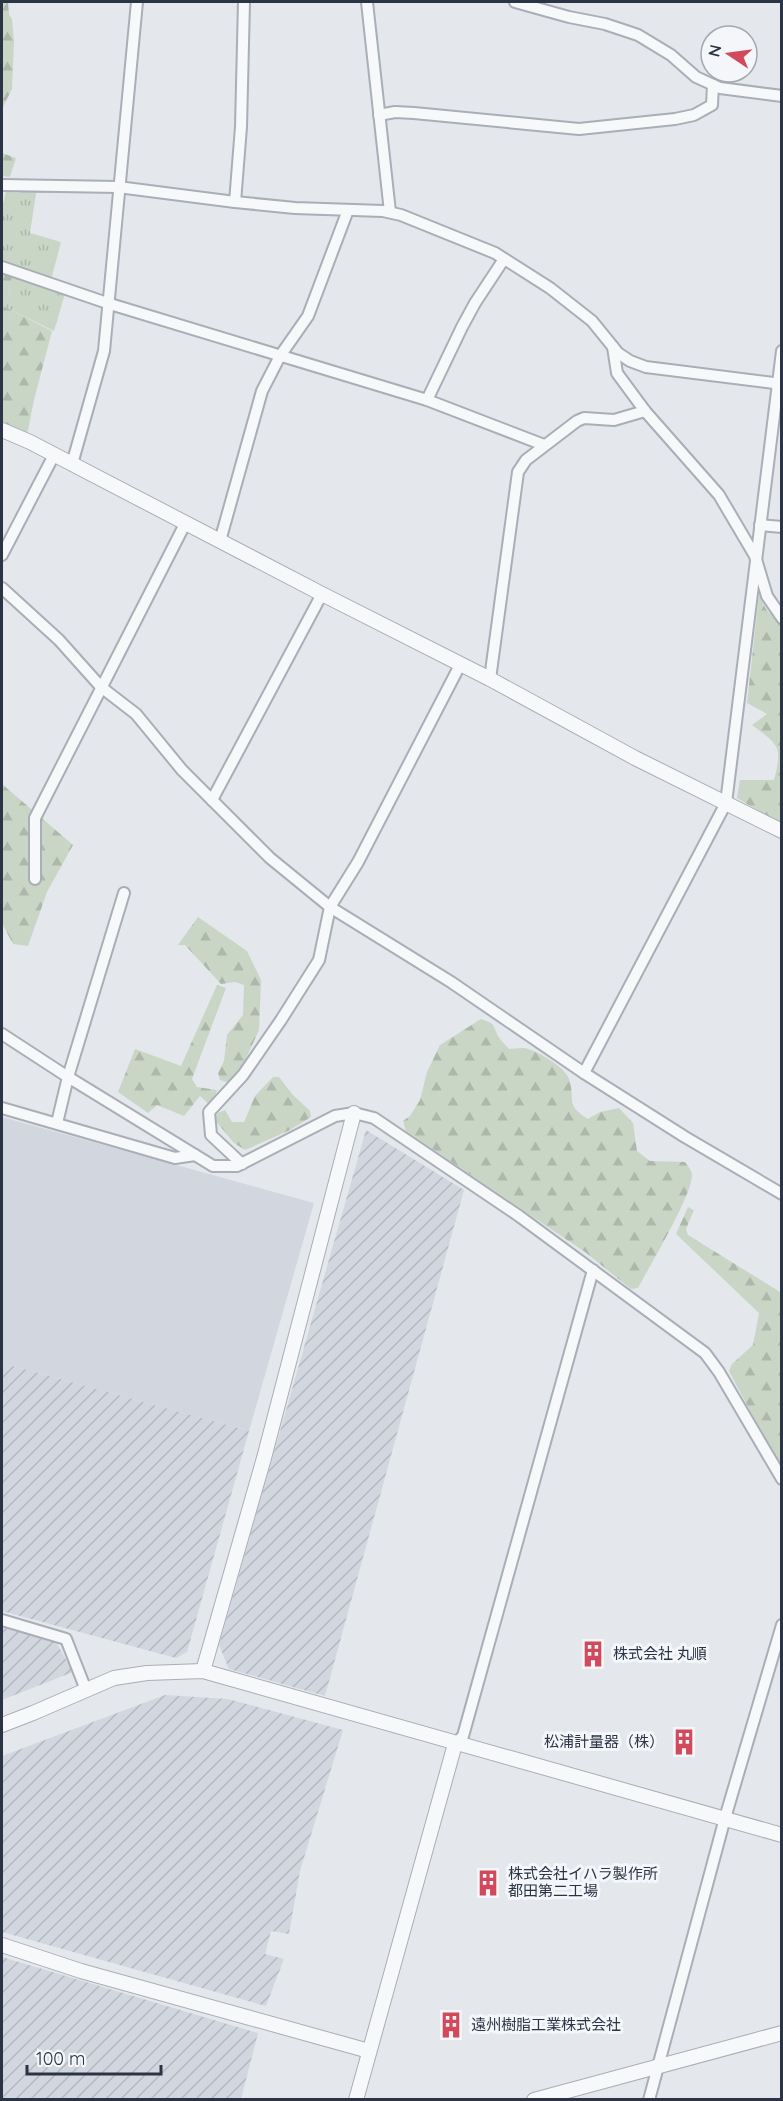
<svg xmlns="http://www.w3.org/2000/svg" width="783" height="2101" viewBox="0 0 783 2101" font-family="Quicksand,'Noto Sans JP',sans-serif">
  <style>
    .built { fill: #d2d6de }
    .industrial { fill: url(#industrial-furrows) }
    .grass { fill: url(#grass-tufts) }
    .forest { fill: url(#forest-firs) }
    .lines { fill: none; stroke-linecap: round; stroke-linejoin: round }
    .stream { stroke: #9fb4cc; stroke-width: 3 }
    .minor-casing { stroke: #a9aeb7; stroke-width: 14 }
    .tertiary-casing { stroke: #a9aeb7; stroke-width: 16 }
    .minor { stroke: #f7f8fa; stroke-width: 10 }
    .tertiary { stroke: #f7f8fa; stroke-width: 14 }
    .labels { text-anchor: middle; stroke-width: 6; stroke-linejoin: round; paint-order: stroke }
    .poi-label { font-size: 15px; fill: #2b3445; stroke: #f4f6f9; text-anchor: start }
  </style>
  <defs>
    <pattern id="industrial-furrows" width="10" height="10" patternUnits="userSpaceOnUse" patternTransform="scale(1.5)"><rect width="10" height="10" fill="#d2d6de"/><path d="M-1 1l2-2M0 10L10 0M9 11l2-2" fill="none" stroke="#b4b8c0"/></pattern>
    <pattern id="grass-tufts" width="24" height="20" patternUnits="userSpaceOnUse" patternTransform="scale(1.5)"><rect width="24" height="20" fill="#c9d6c5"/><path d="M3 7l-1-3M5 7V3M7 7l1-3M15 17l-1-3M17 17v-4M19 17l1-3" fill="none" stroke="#adb8ab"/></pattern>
    <pattern id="forest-firs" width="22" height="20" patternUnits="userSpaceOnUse" patternTransform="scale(1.5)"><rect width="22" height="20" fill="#c9d6c5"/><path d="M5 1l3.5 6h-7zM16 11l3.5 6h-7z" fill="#adb8ab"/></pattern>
  </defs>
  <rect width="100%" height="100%" fill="#e4e7ec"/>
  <polygon class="built" points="2,1117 314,1203 249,1431 2,1363"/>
  <g class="industrial">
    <polygon points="366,1130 464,1190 325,1696 229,1669 219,1645"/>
    <polygon points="2,1363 249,1431 187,1652 176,1658 2,1611"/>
    <polygon points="2,1626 56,1642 73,1672 2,1700"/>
    <polygon points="165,1695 228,1699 343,1730 300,1871 289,1934 271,1931 265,1954 284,1959 266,2006 2,1932 2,1756"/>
    <polygon points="2,1957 258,2033 241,2099 2,2099"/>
  </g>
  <g class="grass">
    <polygon points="6,192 36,193 30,233 61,242 51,280 2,266 2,208"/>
    <polygon points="13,272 66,290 54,331 5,307"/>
  </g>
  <g class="forest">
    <polygon points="2,2 8,2 9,15 12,19 14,41 12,89 2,109"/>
    <polygon points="2,153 16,158 10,177 2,176"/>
    <polygon points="2,269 13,272 5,307 52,331 34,400 26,440 2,429"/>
    <path d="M759,595L766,609L781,626V824L737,798L740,780H774C783,746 779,745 752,725L767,714L747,703Z"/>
    <polygon points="2,784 73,845 47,892 28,946 13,944 2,923"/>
    <polygon points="198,917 247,951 261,980 259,1030 237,1078 229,1083 220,1080 218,1073 224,1061 227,1035 243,1015 244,985 235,982 221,984 185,945 178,945"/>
    <polygon points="217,985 226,988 192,1079 197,1087 217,1090 212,1107 200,1096 184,1116 157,1105 148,1113 118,1092 135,1049 181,1066"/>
    <path d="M481,1019C496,1024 492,1024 498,1036C501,1041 506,1045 509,1049C515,1049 523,1047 528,1049C539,1052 566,1068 569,1079C576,1100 564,1104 588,1119L600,1112L619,1108L633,1123L637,1151L650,1161L685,1162C688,1166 691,1170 692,1174C694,1192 648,1269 638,1288L631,1289L585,1252L406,1131L403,1121L410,1116L420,1100L427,1072L440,1045Z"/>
    <polygon points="273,1077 279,1077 292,1094 310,1111 311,1117 288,1131 245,1150 234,1143 214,1119 218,1113 225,1110 232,1122 244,1122 255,1096"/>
    <polygon points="688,1207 694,1210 686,1229 688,1235 780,1292 781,1290 781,1470 729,1371 732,1364 753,1345 759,1313 676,1234"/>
  </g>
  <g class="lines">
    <polyline class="stream" points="21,191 51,191"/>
    <g class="minor-casing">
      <g id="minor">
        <polyline points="367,2 390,212"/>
        <polyline points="515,2 569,17 605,24 638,35 671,55 696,77 720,88 782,96"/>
        <polyline points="379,115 395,112 414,113 579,129 675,119 694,115 712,105 713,85"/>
        <polyline points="2,185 118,187 235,202 295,208 383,211 401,215 495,253 550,288 592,321 618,353 630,361 646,367 782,384"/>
        <polyline points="235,202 241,127 244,2"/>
        <polyline points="2,267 110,304 427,400 544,445"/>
        <polyline points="613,347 617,373 645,411 719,495 755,556 767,596 782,618"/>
        <polyline points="427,400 462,327 475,303 504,259"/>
        <polyline points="72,464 104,351 137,2"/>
        <polyline points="760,525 782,527"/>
        <polyline points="220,541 262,391 280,356 308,316 348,210"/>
        <polyline points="2,555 54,455"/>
        <polyline points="2,588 59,640 101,687 136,714 182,770 270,858 330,907 451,982 584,1073 685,1137 782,1194"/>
        <polyline points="490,679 518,472 526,460 577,421 584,418 614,420 645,411"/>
        <polyline points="212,800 322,594"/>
        <polyline points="35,879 35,818 185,524"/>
        <polyline points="2,1034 68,1077 213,1166 237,1166 335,1116 354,1113 374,1118 519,1216 705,1353 719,1372 782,1479"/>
        <polyline points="584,1073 726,803 782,351"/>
        <polyline points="2,1108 175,1158 195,1155"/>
        <polyline points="57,1123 68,1077 124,893"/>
        <polyline points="242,1164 211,1135 209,1112 243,1075 281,1020 319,960 330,907 358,862 460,665"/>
        <polyline points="2,1620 66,1639 86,1690"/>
        <polyline points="455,1744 463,1736 593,1270"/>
        <polyline points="649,2100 725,1818 782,1625"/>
      </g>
    </g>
    <g class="tertiary-casing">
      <g id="tertiary">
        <polyline points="2,430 30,442 322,594 490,679 635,758 782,831"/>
        <polyline points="203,1671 264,1458 354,1113"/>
        <polyline points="2,1725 33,1713 114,1678 147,1673 203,1671 782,1835"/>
        <polyline points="2,1945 81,1971 369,2051"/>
        <polyline points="356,2100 455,1744"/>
        <polyline points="534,2100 782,2033"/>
      </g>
    </g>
    <use href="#minor" class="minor"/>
    <use href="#tertiary" class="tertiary"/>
  </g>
  <defs>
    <g id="building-bare" transform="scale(2.07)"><path d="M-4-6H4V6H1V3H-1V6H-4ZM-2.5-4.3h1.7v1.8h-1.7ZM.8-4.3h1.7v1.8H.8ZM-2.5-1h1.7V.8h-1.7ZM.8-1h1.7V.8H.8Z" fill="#d1495b" stroke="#f4f6f9" stroke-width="2.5" paint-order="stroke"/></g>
  </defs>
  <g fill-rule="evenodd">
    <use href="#building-bare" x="593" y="1654"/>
    <use href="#building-bare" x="684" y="1742"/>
    <use href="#building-bare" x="488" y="1883"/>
    <use href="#building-bare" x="451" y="2025"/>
  </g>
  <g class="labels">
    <g class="poi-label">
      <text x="613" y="1659">株式会社 丸順</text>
      <text x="664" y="1747" text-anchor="end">松浦計量器（株）</text>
      <text x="508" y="1879">株式会社イハラ製作所<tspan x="508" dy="17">都田第二工場</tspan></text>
      <text x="471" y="2030">遠州樹脂工業株式会社</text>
    </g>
  </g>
  <rect width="783" height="2101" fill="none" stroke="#2b3445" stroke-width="6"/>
  <g transform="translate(729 54) rotate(283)"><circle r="28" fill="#f4f6f9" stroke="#a4a8b1" stroke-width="1.5"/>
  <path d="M0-4.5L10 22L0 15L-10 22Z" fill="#d1495b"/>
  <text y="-9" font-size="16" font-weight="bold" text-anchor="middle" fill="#2b3445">N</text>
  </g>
  <path d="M27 2065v9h134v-9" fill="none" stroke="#2b3445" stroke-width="3"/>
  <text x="36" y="2065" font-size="18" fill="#2b3445" stroke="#f4f6f9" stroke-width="4.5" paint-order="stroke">100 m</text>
</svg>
